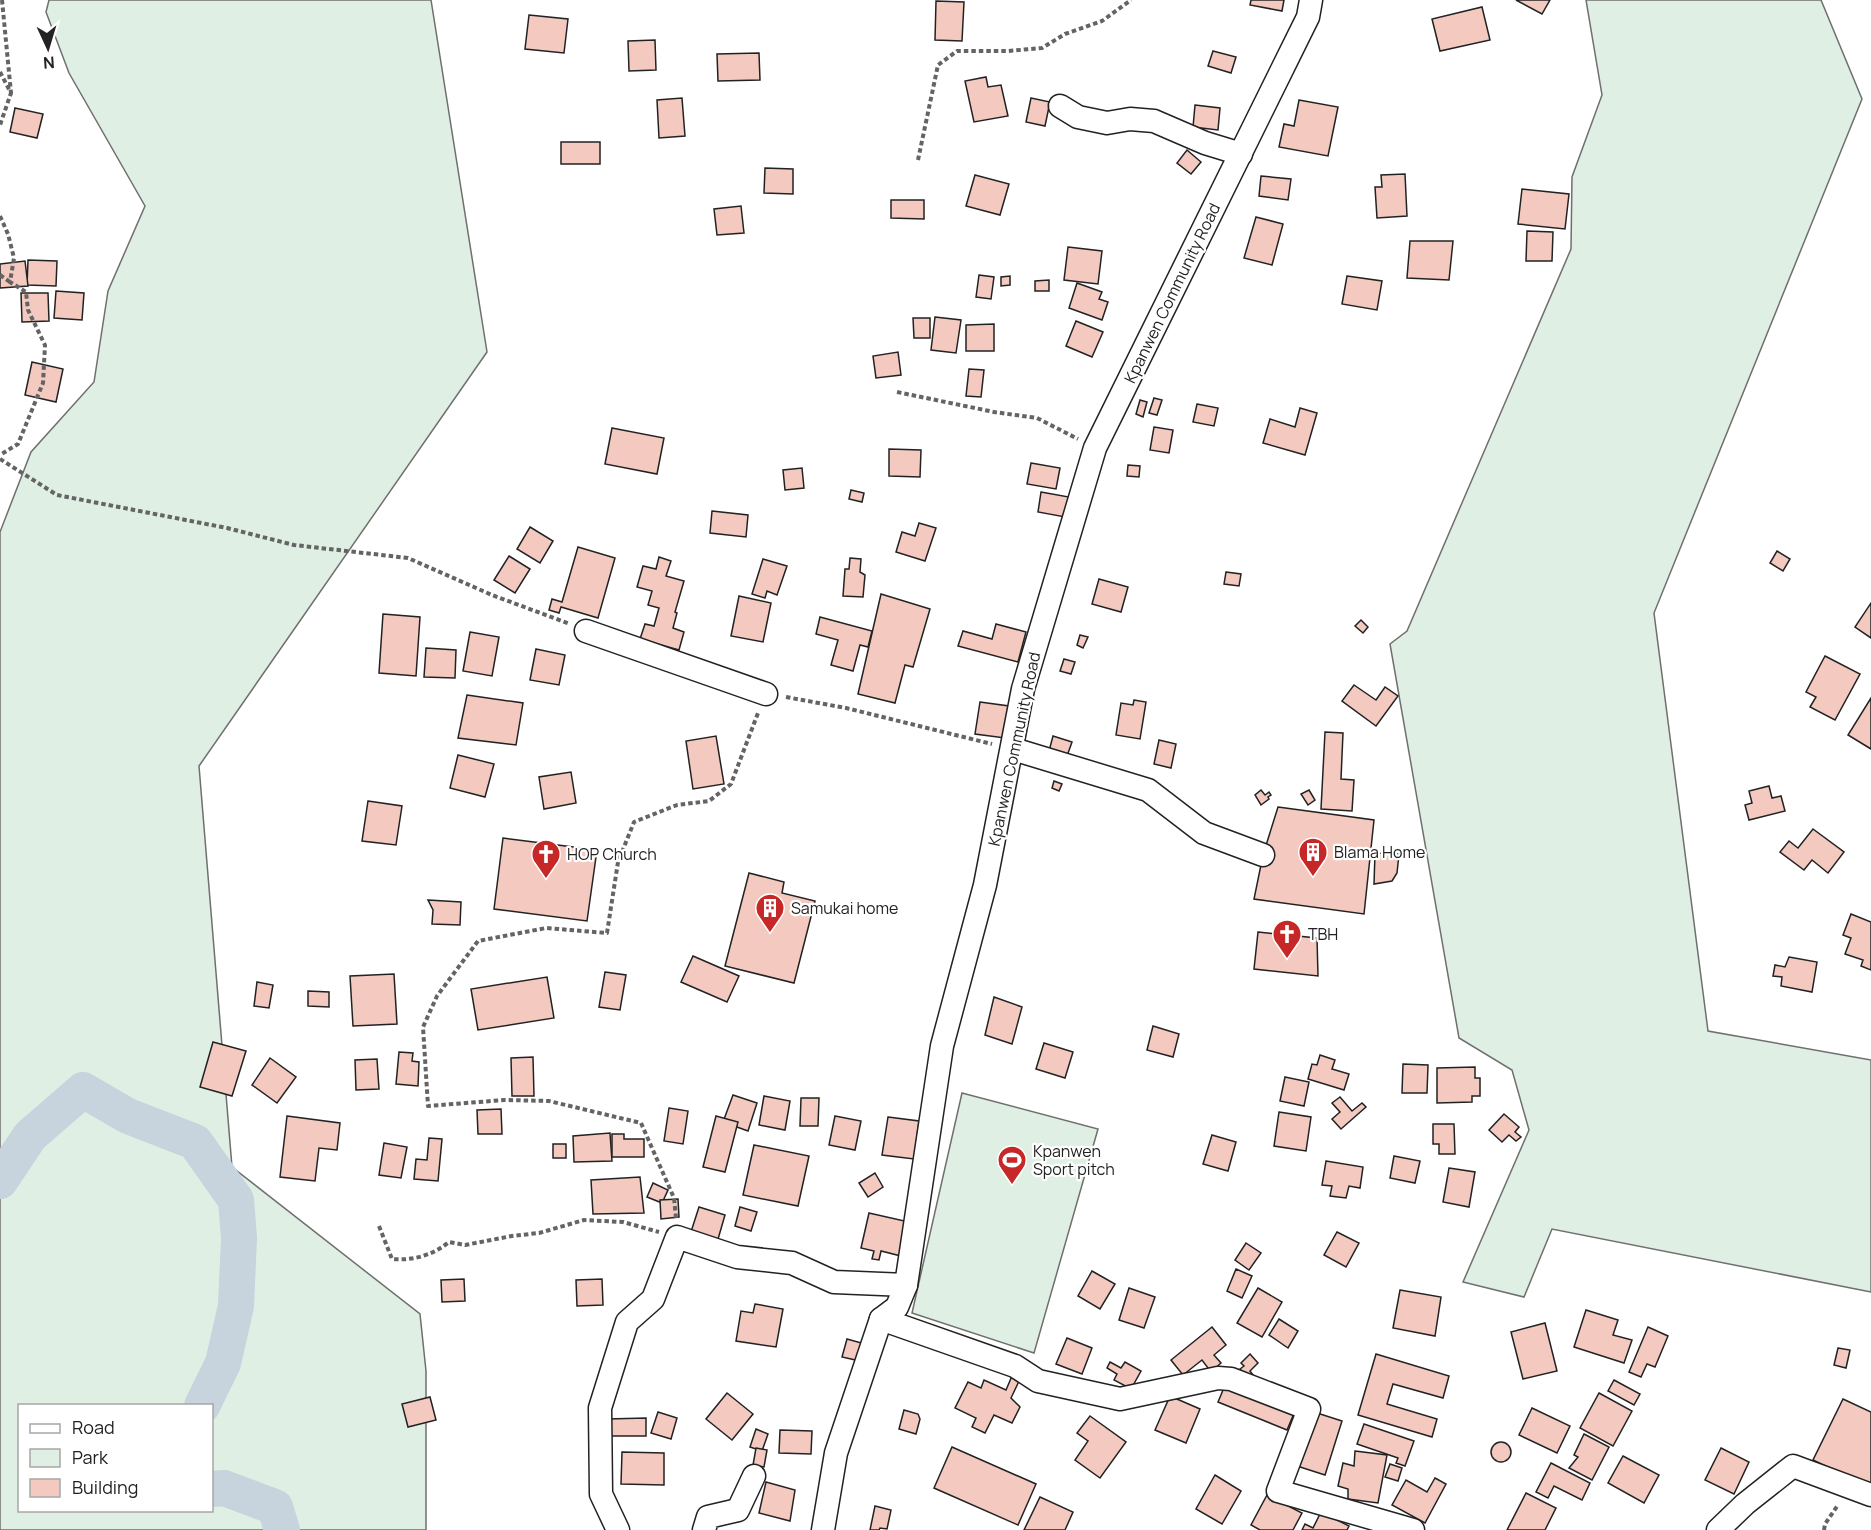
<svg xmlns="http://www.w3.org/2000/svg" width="1871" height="1530" viewBox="0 0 1871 1530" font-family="Manrope,sans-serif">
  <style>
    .green { fill: #e0efe3; stroke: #6f6f6f; stroke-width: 1.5; fill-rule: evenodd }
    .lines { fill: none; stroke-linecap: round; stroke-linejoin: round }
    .river { stroke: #c7d3dd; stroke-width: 36 }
    .building { fill: #f3c9c0; stroke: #222; stroke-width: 1.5 }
    .minor-casing { stroke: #222; stroke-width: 25 }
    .path { stroke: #646464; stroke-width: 4; stroke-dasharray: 4.5 3; stroke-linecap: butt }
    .minor { stroke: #fff; stroke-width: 22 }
    .labels { text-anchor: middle; stroke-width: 4.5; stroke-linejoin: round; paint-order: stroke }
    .street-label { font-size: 16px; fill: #222; stroke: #fff }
    .poi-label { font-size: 16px; fill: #222; stroke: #fff; text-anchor: start }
  </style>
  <rect width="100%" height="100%" fill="#fff"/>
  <g class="green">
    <path d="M49,0H431L487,352L199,766L232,1167L420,1314L426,1371V1530H0V532L31,452L94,382L108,291L145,206L69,73L46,12ZM20,1406H212V1510H20Z"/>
    <polygon points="1586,0 1821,0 1862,99 1654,613 1708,1031 1871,1060 1871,1292 1552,1229 1524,1297 1463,1282 1529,1130 1512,1070 1459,1038 1390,644 1407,631 1571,249 1572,177 1602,95"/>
    <polygon points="962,1093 1098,1129 1034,1353 912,1313"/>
  </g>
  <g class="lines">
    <g class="river">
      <polyline points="0,1181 30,1136 83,1090 128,1116 195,1142 236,1200 239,1238 236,1306 223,1363 202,1406"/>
      <polyline points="212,1489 224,1488 275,1507 282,1530"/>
    </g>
  </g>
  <g class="building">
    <polygon points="1251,0 1284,0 1282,11 1250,5"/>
    <polygon points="1516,0 1550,0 1542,14"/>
    <polygon points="936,1 964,2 962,41 935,40"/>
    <polygon points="1482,7 1490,40 1440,51 1432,19"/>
    <polygon points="529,15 568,19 564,53 525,49"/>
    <polygon points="655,40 656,70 629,71 628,41"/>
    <polygon points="1213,51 1236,57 1231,73 1208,66"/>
    <polygon points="759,53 760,80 718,81 717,54"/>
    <polygon points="986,77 988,87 1001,85 1008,116 974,122 965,81"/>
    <polygon points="682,98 685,136 659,138 657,100"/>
    <polygon points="1031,98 1050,102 1045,126 1026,122"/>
    <polygon points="1299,100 1338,107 1328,156 1279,147 1284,124 1294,126"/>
    <polygon points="1195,105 1220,108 1218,130 1193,127"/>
    <polygon points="15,108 43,114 37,138 10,132"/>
    <rect x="561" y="142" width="39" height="22"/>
    <polygon points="1187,150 1201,162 1191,174 1177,163"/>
    <polygon points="765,168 793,169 793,194 764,193"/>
    <polygon points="1405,174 1407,216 1377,218 1375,187 1382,187 1381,175"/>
    <polygon points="975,175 1009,184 1000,215 966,206"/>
    <polygon points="1261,176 1291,179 1288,200 1259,196"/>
    <polygon points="1522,189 1569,194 1565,229 1518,224"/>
    <polygon points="891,200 924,200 924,219 891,218"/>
    <polygon points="741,206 744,233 717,235 714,209"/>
    <polygon points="1256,217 1283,224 1272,265 1244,258"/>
    <polygon points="1527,231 1553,232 1552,261 1526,261"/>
    <polygon points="1410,241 1453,241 1449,280 1407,278"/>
    <polygon points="1068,247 1102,251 1098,284 1064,280"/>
    <polygon points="28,260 57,261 56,286 27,285"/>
    <polygon points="25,261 28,286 0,288 0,264"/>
    <polygon points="979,275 994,277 991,299 976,297"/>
    <polygon points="1010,276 1010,285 1001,286 1001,277"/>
    <polygon points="1347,276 1382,281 1377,310 1342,304"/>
    <polygon points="1049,280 1049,291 1035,291 1035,281"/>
    <polygon points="1077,283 1102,292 1099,299 1108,302 1102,320 1069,308"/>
    <polygon points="56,291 84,293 82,320 54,318"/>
    <polygon points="21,293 48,293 49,321 22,322"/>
    <polygon points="935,317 961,320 956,353 931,350"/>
    <polygon points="913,318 930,318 930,338 914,338"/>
    <polygon points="1076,321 1103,332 1092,357 1066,346"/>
    <polygon points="994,324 994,351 966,351 966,325"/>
    <polygon points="898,352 901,375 876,378 873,356"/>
    <polygon points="32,362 63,369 56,402 25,395"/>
    <polygon points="969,369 984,370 981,397 966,396"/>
    <polygon points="1154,398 1162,400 1157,415 1149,413"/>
    <polygon points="1140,400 1147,402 1143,417 1136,414"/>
    <polygon points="1197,404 1218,408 1214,426 1193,422"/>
    <polygon points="1300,408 1317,413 1305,455 1263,443 1270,419 1295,427"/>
    <polygon points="1154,427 1173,430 1169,453 1150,450"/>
    <polygon points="612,428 664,438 657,474 605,464"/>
    <polygon points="889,449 921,450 920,477 889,476"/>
    <polygon points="1031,463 1060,468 1056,489 1027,484"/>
    <polygon points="1128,465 1140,466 1139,477 1127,476"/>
    <polygon points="802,468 804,488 785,490 783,470"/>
    <polygon points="851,490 864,493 862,502 849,499"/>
    <polygon points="1041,492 1069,497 1065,517 1038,512"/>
    <polygon points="712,511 748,515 746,537 710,533"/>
    <polygon points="919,523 936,528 925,561 896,552 902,532 915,536"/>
    <polygon points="530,527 553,541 540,563 517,549"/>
    <polygon points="578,547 615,558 598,618 561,607 559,613 549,610 552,599 562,602"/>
    <polygon points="1777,551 1790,559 1783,571 1770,563"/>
    <polygon points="509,556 530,569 515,593 494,580"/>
    <polygon points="659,557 671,561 666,576 684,581 675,612 677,613 673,628 684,632 679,650 640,639 645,624 654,626 659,608 648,605 652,591 637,587 643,566 656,569"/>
    <polygon points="850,558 861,559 860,572 865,575 863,597 843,596 845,569 849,569"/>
    <polygon points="763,559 787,566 777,595 767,591 765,598 752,594"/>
    <polygon points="1226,572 1241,574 1239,586 1224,584"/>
    <polygon points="1099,579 1128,587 1121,612 1092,604"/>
    <polygon points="881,594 930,609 913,667 905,665 895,703 858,694"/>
    <polygon points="739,596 771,603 763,642 731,636"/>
    <polygon points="1871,603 1871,638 1855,627"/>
    <polygon points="383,614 420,617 416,676 379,673"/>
    <polygon points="820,617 872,631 868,647 860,645 853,671 831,665 838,640 816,634"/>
    <polygon points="1361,620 1368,627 1363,633 1355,626"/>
    <polygon points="996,624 1026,632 1018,662 958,646 963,631 992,639"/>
    <polygon points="470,632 499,637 492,676 463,671"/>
    <polygon points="1080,635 1088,637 1083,648 1077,645"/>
    <polygon points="426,648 456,650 455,678 424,677"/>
    <polygon points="536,649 565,655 559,685 530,680"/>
    <polygon points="1825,656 1860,674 1835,720 1810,707 1816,697 1806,692"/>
    <polygon points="1064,659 1075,662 1071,674 1060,671"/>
    <polygon points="1354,685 1376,700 1385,687 1398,696 1376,726 1342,701"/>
    <polygon points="467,695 523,703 516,745 458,738"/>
    <polygon points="1871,698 1871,749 1848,735"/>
    <polygon points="1134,700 1146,702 1140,739 1116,735 1121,703 1133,705"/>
    <polygon points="980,702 1009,706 1005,738 975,734"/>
    <polygon points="1325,732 1343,733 1341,779 1354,780 1352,811 1321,809"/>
    <polygon points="716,736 724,784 693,789 686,741"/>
    <polygon points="1053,736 1072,742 1067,756 1049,751"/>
    <polygon points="1159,740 1176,744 1171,768 1154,764"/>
    <polygon points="458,755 494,764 485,797 450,788"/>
    <polygon points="571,772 576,803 544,809 539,777"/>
    <polygon points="1054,781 1062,784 1059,791 1052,788"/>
    <polygon points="1769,786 1772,798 1781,796 1785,811 1749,820 1745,805 1752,803 1749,791"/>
    <polygon points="1261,790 1265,795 1269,792 1271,795 1268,797 1269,799 1261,805 1255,795"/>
    <polygon points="1309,790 1315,800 1308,805 1301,794"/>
    <polygon points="368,801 402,806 396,845 362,841"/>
    <polygon points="1278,807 1374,820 1364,914 1254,899 1263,855"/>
    <polygon points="1813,829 1844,852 1828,873 1812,860 1804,870 1780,852 1789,841 1798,848"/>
    <polygon points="503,838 597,850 587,921 494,909"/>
    <polygon points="1375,853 1399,854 1397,873 1392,881 1374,884"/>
    <polygon points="749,873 784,882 782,893 815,901 794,983 725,966"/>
    <polygon points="428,900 461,902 460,925 432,924 433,910"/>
    <polygon points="1851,914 1871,922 1871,970 1861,966 1863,960 1845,954 1851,938 1843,935"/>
    <polygon points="1258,932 1317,938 1318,976 1254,969"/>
    <polygon points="693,956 739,976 727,1002 681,982"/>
    <polygon points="1789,957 1817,962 1812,992 1781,986 1782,977 1773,976 1775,965 1785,967"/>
    <polygon points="605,972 626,975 620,1010 599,1007"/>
    <polygon points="394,974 397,1024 353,1026 350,976"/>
    <polygon points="547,977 554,1018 478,1030 471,989"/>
    <polygon points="257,982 273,985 269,1008 254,1006"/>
    <polygon points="308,991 329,992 329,1007 308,1006"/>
    <polygon points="994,997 1022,1007 1012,1044 985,1035"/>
    <polygon points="1153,1026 1179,1034 1173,1057 1147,1050"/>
    <polygon points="213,1042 246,1051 232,1096 200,1087"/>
    <polygon points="1044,1043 1073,1052 1065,1078 1036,1069"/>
    <polygon points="399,1052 413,1053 412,1061 419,1062 418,1086 396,1084"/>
    <polygon points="1320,1055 1335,1060 1332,1069 1349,1074 1344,1090 1308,1079 1312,1064 1317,1065"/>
    <polygon points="533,1057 534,1096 512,1096 511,1058"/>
    <polygon points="270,1058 296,1077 277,1103 252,1085"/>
    <polygon points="377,1059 379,1089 356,1090 355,1060"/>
    <polygon points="1403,1064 1428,1065 1427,1093 1402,1093"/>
    <polygon points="1475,1067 1475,1078 1480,1078 1480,1096 1472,1096 1472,1102 1437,1103 1437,1068"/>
    <polygon points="1285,1077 1309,1082 1304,1106 1280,1101"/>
    <polygon points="733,1095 757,1103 748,1131 723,1122"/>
    <polygon points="764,1096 790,1101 785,1130 759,1125"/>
    <polygon points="1340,1097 1352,1111 1362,1103 1366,1107 1341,1129 1332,1119 1340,1112 1332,1103"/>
    <polygon points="801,1098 819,1098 818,1126 800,1126"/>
    <polygon points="669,1108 688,1111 683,1144 664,1141"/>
    <polygon points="501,1109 502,1134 478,1134 477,1110"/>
    <polygon points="1279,1112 1311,1117 1306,1151 1274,1146"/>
    <polygon points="1504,1114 1519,1127 1515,1132 1521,1137 1516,1141 1509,1135 1502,1142 1489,1130"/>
    <polygon points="287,1116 340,1123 337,1150 319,1148 315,1181 280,1177"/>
    <polygon points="716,1116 738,1122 725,1172 703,1167"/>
    <polygon points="835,1116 861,1121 855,1150 829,1145"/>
    <polygon points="888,1117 919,1121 914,1159 882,1155"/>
    <polygon points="1433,1124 1454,1124 1455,1154 1439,1154 1439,1144 1433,1144"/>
    <polygon points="610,1133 612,1161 574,1162 573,1136"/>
    <polygon points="612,1134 624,1134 624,1139 644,1139 644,1157 612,1157"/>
    <polygon points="1212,1135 1236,1142 1228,1171 1203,1164"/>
    <polygon points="429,1138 442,1139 438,1181 414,1179 416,1159 427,1160"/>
    <polygon points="384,1143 407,1147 401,1178 379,1175"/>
    <rect x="553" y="1144" width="13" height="14"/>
    <polygon points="754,1145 809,1156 798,1206 743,1195"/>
    <polygon points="1394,1156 1420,1161 1415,1183 1390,1178"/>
    <polygon points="1326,1161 1363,1167 1360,1188 1349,1186 1346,1198 1330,1196 1332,1186 1322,1185"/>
    <polygon points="1449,1168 1475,1172 1469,1207 1443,1202"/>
    <polygon points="875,1173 883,1187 868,1197 859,1183"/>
    <polygon points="640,1177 644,1213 593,1214 591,1180"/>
    <polygon points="653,1183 668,1190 662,1203 647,1197"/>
    <polygon points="678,1199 679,1217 661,1219 660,1200"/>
    <polygon points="699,1207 725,1215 716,1246 689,1238"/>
    <polygon points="740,1207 757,1212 751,1231 735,1226"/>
    <polygon points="869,1213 909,1222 901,1256 881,1251 879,1260 872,1259 874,1251 861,1248"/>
    <polygon points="1337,1232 1359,1243 1346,1267 1324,1255"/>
    <polygon points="1246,1243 1261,1253 1249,1270 1235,1260"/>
    <polygon points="1236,1269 1252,1276 1242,1298 1227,1291"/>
    <polygon points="1092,1271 1115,1284 1100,1309 1078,1296"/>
    <polygon points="464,1279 465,1301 442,1302 441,1280"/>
    <polygon points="602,1279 603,1305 577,1306 576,1280"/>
    <polygon points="1129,1288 1155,1297 1144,1328 1119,1320"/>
    <polygon points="1258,1288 1282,1302 1262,1337 1237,1323"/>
    <polygon points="1400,1290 1441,1297 1435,1336 1393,1328"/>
    <polygon points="755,1304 783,1309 776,1347 736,1341 741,1311 753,1313"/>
    <polygon points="1586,1310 1618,1320 1613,1335 1632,1340 1624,1363 1574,1347"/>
    <polygon points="1279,1319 1298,1331 1288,1348 1269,1335"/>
    <polygon points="1545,1323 1557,1371 1523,1379 1511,1332"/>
    <polygon points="1212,1327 1226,1345 1214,1355 1221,1363 1211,1372 1202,1360 1183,1375 1171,1360"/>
    <polygon points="1648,1327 1668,1336 1655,1367 1647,1364 1641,1377 1629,1372"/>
    <polygon points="1067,1338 1092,1348 1082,1374 1056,1364"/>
    <polygon points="847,1339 865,1344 860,1361 842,1357"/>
    <polygon points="1838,1348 1850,1350 1846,1368 1834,1365"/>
    <polygon points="1250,1354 1258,1363 1250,1371 1253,1375 1249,1379 1240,1369 1244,1366 1241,1363"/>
    <polygon points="1376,1354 1449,1376 1443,1398 1393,1384 1387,1404 1437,1419 1432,1437 1358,1415"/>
    <polygon points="1110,1362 1121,1368 1125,1362 1141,1371 1131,1389 1114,1380 1117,1374 1107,1368"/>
    <polygon points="1012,1376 1020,1379 1011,1398 1020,1407 1012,1423 994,1415 985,1433 972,1427 976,1418 955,1408 968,1382 981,1388 984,1380 1006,1390"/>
    <polygon points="1614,1380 1640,1394 1634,1405 1608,1391"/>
    <polygon points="1226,1383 1295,1411 1287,1430 1218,1402"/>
    <polygon points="727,1393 753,1414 732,1440 706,1419"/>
    <polygon points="1599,1393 1632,1411 1613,1446 1580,1428"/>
    <polygon points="1170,1396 1200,1409 1186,1443 1155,1430"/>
    <polygon points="430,1397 436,1420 408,1427 402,1404"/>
    <polygon points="1843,1399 1871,1412 1871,1488 1813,1460"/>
    <polygon points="1532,1408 1570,1426 1557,1453 1519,1435"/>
    <polygon points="904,1410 918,1414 920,1419 916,1434 899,1429"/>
    <polygon points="658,1412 677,1418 671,1439 651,1433"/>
    <polygon points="1314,1412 1342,1421 1325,1475 1297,1466"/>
    <polygon points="1090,1416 1126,1442 1100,1478 1075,1460 1088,1441 1077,1433"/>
    <polygon points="646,1418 646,1436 607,1436 607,1419"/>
    <polygon points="1364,1424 1414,1441 1405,1466 1396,1463 1398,1458 1357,1444"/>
    <polygon points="756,1429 768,1434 762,1451 750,1447"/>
    <polygon points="780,1430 812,1431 811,1454 779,1453"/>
    <polygon points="1584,1434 1609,1447 1592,1480 1569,1468 1578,1457 1574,1455"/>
    <circle cx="1501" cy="1452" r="10"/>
    <polygon points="952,1447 1036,1484 1018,1525 934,1488"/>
    <polygon points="756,1448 767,1450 764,1467 753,1465"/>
    <polygon points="1721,1448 1749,1462 1734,1494 1705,1480"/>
    <polygon points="1355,1451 1387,1455 1378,1503 1348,1499 1348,1489 1338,1486 1343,1463 1354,1466"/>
    <polygon points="622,1452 664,1453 664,1485 621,1484"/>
    <polygon points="1623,1456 1659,1475 1644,1503 1608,1483"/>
    <polygon points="1551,1463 1590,1483 1582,1500 1554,1486 1548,1498 1536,1492"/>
    <polygon points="1390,1464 1402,1468 1398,1481 1385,1477"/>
    <polygon points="1215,1475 1241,1491 1222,1524 1196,1509"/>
    <polygon points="1435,1478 1446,1484 1425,1523 1392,1505 1406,1480 1427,1492"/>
    <polygon points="766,1482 795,1490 790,1521 759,1513"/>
    <polygon points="1526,1493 1556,1508 1545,1530 1507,1530"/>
    <polygon points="1267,1495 1302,1513 1293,1530 1260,1530 1251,1525"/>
    <polygon points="1040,1497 1073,1512 1065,1530 1024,1530"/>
    <polygon points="875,1506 891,1510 887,1529 880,1528 879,1530 870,1530"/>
    <polygon points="1321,1512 1349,1526 1347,1530 1302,1530 1305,1524 1313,1528"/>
  </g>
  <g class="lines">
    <g class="minor-casing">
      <g id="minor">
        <polyline points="1060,106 1078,117 1107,123 1130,119 1154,121 1205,143 1241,154"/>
        <polyline points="586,631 766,694"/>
        <polyline points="1013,749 1148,790 1204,833 1263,855"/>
        <polyline points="881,1319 1015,1366 1038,1381 1120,1399 1218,1378 1231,1379 1309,1409 1278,1491 1413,1530"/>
        <polyline points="618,1530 601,1494 600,1408 627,1322 653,1299 677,1237 737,1257 792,1263 834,1282 906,1285"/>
        <polyline points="704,1530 708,1517 738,1510 754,1476"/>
        <polyline points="823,1530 836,1453 881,1319 897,1307 906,1285 942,1046 985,885 1023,689 1095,448 1308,17 1311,0"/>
        <polyline points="1718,1530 1745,1504 1793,1466 1871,1495"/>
      </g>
    </g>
    <g class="path">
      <polyline points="2,0 11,93"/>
      <polyline points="0,72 11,93 0,125"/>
      <polyline points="918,160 938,65 957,51 1008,51 1042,48 1065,34 1102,21 1131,0"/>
      <polyline points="0,216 8,234 14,258 10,282 26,292 28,310 45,345 43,383 18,444 0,455"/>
      <polyline points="0,275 10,282"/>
      <polyline points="897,392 994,412 1037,418 1078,439"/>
      <polyline points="0,459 57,495 227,528 294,545 408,558 492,595 570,624"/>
      <polyline points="786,697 846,708 992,744"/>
      <polyline points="676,1218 674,1198 641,1123 549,1101 504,1100 428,1106 423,1027 437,996 478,941 546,928 607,933 618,862 634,822 677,805 709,801 731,784 758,713"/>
      <path d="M379,1226L392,1259C413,1261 433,1255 449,1242L465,1245L512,1236L539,1233L584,1220L623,1222L659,1232"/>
      <polyline points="1824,1530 1825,1524 1838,1505"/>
    </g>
    <use href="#minor" class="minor"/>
  </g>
  <defs>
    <g id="building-pin" transform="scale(1.5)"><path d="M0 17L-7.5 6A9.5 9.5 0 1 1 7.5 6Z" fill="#c62828" stroke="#fff"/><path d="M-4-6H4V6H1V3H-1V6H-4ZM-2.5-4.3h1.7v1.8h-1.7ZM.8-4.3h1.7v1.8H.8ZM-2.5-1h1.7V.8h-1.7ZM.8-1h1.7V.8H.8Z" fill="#fff"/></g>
    <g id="church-pin" transform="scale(1.5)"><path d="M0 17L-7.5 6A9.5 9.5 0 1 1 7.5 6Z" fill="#c62828" stroke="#fff"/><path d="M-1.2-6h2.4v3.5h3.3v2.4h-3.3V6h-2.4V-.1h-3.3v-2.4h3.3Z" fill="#fff"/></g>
    <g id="stadium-pin" transform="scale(1.5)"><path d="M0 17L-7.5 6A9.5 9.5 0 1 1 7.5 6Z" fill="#c62828" stroke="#fff"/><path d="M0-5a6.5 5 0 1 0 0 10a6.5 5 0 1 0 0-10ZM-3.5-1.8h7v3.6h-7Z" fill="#fff"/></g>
  </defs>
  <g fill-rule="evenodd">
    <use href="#building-pin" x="1313" y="852"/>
    <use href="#church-pin" x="546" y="854"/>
    <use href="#building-pin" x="770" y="908"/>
    <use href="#church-pin" x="1287" y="934"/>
    <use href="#stadium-pin" x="1012" y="1160"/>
  </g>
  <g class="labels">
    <g class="street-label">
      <text transform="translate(1172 293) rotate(-64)" y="6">Kpanwen Community Road</text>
      <text transform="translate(1014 749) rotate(-78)" y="6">Kpanwen Community Road</text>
    </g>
    <g class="poi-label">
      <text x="1334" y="858">Blama Home</text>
      <text x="567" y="860">HOP Church</text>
      <text x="791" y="914">Samukai home</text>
      <text x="1308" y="940">TBH</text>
      <text x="1033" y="1157">Kpanwen<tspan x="1033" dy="18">Sport pitch</tspan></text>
    </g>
  </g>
  <rect x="18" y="1404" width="195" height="108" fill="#ffffff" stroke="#a7a7a7" stroke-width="1.5"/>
  <rect x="30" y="1424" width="30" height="9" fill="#ffffff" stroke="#a7a7a7" stroke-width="1.5"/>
  <text x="72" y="1434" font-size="18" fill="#222222">Road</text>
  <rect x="30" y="1449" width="30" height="18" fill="#e0efe3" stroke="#a7a7a7" stroke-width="1.5"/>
  <text x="72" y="1464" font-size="18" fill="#222222">Park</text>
  <rect x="30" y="1479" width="30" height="18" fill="#f3c9c0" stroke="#a7a7a7" stroke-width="1.5"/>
  <text x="72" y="1494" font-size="18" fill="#222222">Building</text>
  <g transform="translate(48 48) rotate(176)" stroke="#ffffff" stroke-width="4.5" paint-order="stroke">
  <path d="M0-4.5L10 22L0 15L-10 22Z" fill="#222222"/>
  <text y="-9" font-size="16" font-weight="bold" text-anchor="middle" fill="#222222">N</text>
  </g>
</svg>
